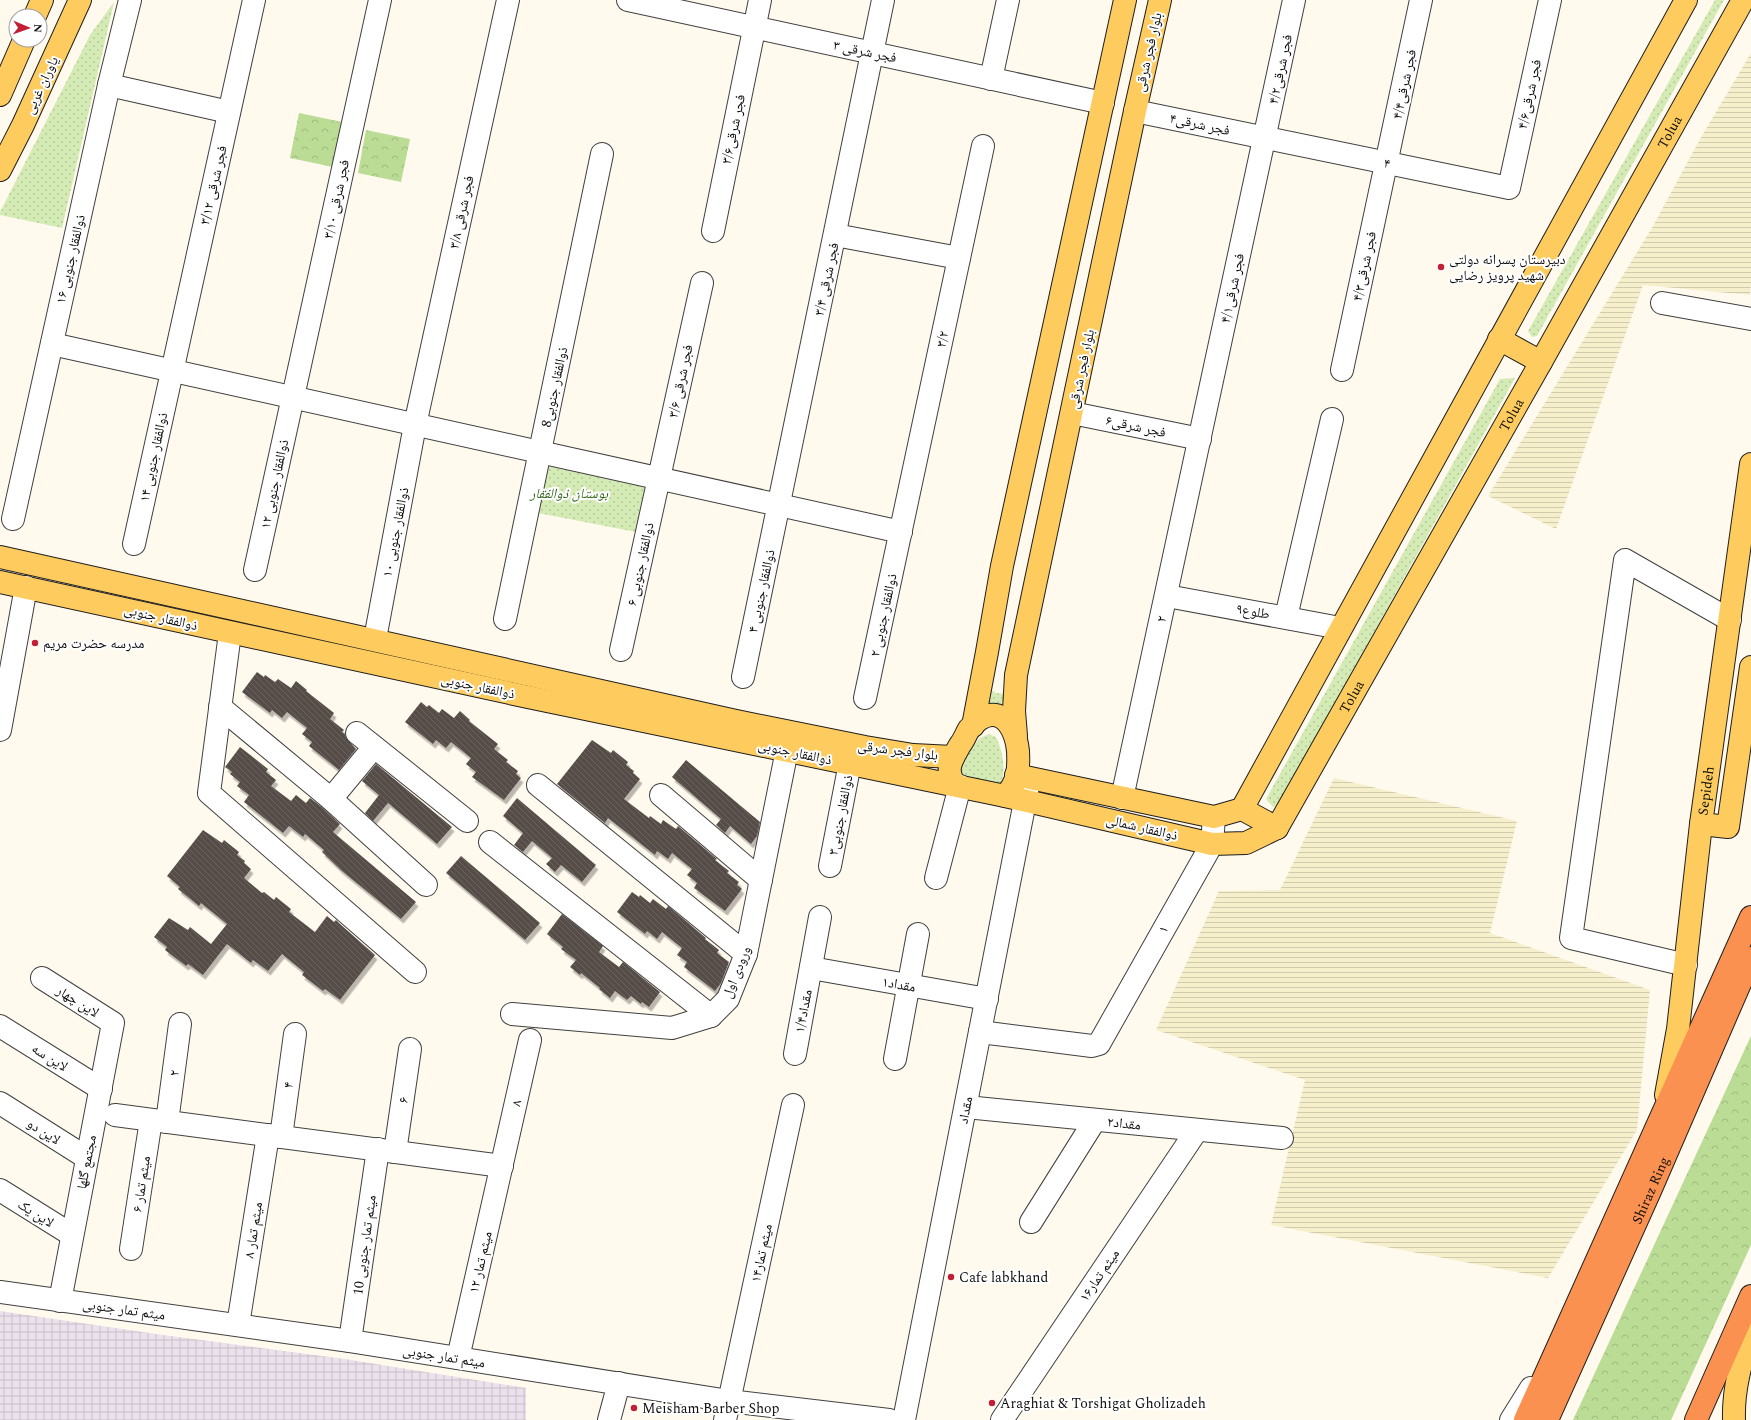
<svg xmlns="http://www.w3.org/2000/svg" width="1751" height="1420" viewBox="0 0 1751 1420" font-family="Spectral,'Noto Naskh Arabic',serif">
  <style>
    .industrial { fill: url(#industrial-grid) }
    .farmland { fill: url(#farmland-rules) }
    .green { fill: url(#green-dots) }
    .forest { fill: url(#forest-crowns) }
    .building { fill: url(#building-back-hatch); filter: url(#shadow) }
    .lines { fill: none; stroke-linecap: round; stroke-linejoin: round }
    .minor-casing { stroke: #404040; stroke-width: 24 }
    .major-casing { stroke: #1e1e1e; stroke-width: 24 }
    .highway-casing { stroke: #1e1e1e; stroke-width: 24 }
    .minor { stroke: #fff; stroke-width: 22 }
    .major { stroke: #fecb5e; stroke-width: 22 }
    .highway { stroke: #fa9150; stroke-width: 22 }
    .poi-dot { fill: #c31f34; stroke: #fff; stroke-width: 1.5 }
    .labels { text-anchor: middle; stroke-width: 4; stroke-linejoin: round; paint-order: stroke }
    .street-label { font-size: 14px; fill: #0d0d0d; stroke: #fff }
    .poi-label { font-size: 14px; fill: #0d0d0d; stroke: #fff; text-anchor: start }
    .park-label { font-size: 14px; font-style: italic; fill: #31671b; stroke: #fff }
  </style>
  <defs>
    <pattern id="industrial-grid" width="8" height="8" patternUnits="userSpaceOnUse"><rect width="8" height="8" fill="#eae1ec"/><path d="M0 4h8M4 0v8" fill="none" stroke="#c8c0c9"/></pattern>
    <pattern id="farmland-rules" width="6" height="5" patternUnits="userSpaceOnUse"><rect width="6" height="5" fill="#f6efcc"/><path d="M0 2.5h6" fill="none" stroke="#d2ccae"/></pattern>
    <pattern id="green-dots" width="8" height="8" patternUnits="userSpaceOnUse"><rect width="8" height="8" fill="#d5ebb5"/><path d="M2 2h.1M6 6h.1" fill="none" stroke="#b6c89a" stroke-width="1.8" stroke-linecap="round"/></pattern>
    <pattern id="forest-crowns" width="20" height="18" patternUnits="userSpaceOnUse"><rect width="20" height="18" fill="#badc94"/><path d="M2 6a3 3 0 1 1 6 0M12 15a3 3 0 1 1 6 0" fill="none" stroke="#9fbc7e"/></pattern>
    <pattern id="building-back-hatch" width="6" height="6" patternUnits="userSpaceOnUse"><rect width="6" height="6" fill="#564d49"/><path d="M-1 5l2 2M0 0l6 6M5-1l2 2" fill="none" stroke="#69625f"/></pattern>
    <filter id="shadow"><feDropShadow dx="2.5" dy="4.5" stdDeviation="0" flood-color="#0004"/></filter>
  </defs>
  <rect width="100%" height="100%" fill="#fffaed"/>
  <polygon class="industrial" points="0,1311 156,1334 345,1359 526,1388 526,1420 0,1420"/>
  <g class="farmland">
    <polygon points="1751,53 1751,283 1750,295 1643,285 1556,529 1488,496 1653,226 1700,139"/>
    <polygon points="1334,778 1517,821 1490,933 1650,990 1637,1130 1548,1278 1271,1225 1305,1080 1156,1030 1219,891 1280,890"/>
  </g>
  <g class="green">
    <polygon points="1715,0 1724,0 1537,336 1532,337 1528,331"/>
    <polygon points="114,2 62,228 0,215 0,212 90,35"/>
    <polygon points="1515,378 1278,805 1273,807 1266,799 1500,379"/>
    <polygon points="549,463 646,485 636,532 538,513"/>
    <polygon points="990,689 996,693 1006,694 1008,714 984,709"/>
    <path d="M989,734L996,737C1004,754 1006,770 1000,788L961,784L959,762L980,738Z"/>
  </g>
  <g class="forest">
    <polygon points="299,113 342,122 333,167 290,158"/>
    <polygon points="366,130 410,139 401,182 358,173"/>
    <polygon points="1751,1036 1751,1245 1671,1420 1573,1420"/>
  </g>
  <g class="building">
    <polygon points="257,672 264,677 265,675 275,682 278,679 291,688 296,681 307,690 306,691 334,713 330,719 344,730 342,732 345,734 346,738 356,749 339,770 309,746 312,742 302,734 307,728 287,712 282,718 272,710 270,713 242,692"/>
    <polygon points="421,702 427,707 429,705 439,713 442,709 454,718 460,711 470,720 469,721 498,744 494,749 508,760 506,762 518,771 516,774 521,778 504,800 472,777 476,772 466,764 471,758 451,742 446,748 436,740 433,744 405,722"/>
    <polygon points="592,740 611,753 613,750 628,762 626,765 634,771 633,773 640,779 624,799 649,818 650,816 661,824 663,820 676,829 678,826 717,859 715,860 729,871 727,873 739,882 737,885 742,889 725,911 694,888 697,883 687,875 692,869 672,853 668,859 657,851 655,855 608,818 605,823 557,784"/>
    <polygon points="240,747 268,769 266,772 276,780 271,786 291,801 296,795 306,803 310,798 323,808 340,824 333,832 416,902 401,919 342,871 322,852 324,850 305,834 303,837 289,826 283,833 244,802 249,795 237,786 240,782 230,774 232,772 225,767"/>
    <polygon points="686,760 760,822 757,836 751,844 730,826 725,833 716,825 721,819 672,777"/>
    <polygon points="376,764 452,827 437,844 388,803 373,821 365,813 379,795 362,781"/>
    <polygon points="517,798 596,865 582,882 561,865 555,872 546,864 552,858 532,841 523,852 514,845 523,833 503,816"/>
    <polygon points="203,830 222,843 224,840 239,852 237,855 245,861 244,863 251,869 244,878 262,893 264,892 274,900 276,897 291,909 289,912 315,932 327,916 334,922 336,920 340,924 375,955 340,1000 325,989 323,991 302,975 304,972 282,954 268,971 253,960 251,963 227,944 203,975 188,964 186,966 165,950 167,947 154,937 169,918 188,930 190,927 211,944 227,924 201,903 199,906 178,889 180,887 167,876"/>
    <polygon points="461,856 540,923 525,940 446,873"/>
    <polygon points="632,892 639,897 640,895 650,903 653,899 666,909 668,906 706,938 705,939 719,950 717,953 729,962 721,983 715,991 684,967 687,962 677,955 682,948 662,932 657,939 647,931 645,934 617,912"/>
    <polygon points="562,914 603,946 599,952 619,967 623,962 660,992 649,1007 642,1002 641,1004 631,996 627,1000 615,991 610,998 599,989 600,988 581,973 580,975 570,967 576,960 561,949 563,947 547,934"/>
  </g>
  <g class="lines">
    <g class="minor-casing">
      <g id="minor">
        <polyline points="628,0 1103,103"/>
        <polyline points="991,79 1008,0"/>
        <polyline points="109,85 229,112"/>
        <polyline points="1135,111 1509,188 1550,0"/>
        <polyline points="713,231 760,0"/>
        <polyline points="835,235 959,258"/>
        <polyline points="1662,303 1751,319"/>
        <polyline points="52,344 901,532"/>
        <polyline points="1342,370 1421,0"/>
        <polyline points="1072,413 1200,439"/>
        <polyline points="13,519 109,85 130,0"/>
        <polyline points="134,544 254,0"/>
        <polyline points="255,570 380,0"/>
        <polyline points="1167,596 1340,628"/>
        <polyline points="1286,617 1332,419"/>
        <polyline points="505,619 602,154"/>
        <polyline points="230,633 209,793 415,972"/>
        <polyline points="375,639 415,425 508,0"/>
        <polyline points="621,650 702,283"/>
        <polyline points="743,677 883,0"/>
        <polyline points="865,698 983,146"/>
        <polyline points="220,707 331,799 426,885"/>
        <polyline points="0,730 26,587"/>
        <polyline points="357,733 467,821"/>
        <polyline points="538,785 746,954"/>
        <polyline points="661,795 761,880"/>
        <polyline points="1122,798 1294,0"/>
        <polyline points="331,799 374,747"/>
        <polyline points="490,842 711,1016"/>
        <polyline points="830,866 850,763"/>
        <polyline points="936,878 960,786"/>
        <polyline points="1686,965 1571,938 1625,560 1730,620"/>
        <polyline points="811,968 987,999"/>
        <polyline points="42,978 113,1023 60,1301"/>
        <polyline points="512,1014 672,1028 711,1016 728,999 746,954 787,750"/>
        <polyline points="0,1026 101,1089"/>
        <polyline points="980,1032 1092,1046 1099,1044 1212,844 1214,817"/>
        <polyline points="795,1054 820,917"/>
        <polyline points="895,1059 918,934"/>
        <polyline points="0,1103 87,1158"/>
        <polyline points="966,1107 1282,1138"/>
        <polyline points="115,1115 502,1166"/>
        <polyline points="167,1122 180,1024"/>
        <polyline points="281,1137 295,1034"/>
        <polyline points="395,1152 410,1049"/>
        <polyline points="0,1190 72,1235"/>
        <polyline points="1031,1222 1095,1120"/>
        <polyline points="131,1249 151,1120"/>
        <polyline points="0,1292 350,1341 729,1401 889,1420"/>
        <polyline points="238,1325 268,1135"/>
        <polyline points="350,1341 378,1149"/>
        <polyline points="458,1358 530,1040"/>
        <polyline points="609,1420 619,1383"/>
        <polyline points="725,1420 793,1105"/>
        <polyline points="904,1420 1029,781"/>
        <polyline points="1002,1420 1197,1130"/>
        <polyline points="1511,1420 1531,1388"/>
      </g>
    </g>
    <g class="major-casing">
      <g id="major">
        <polyline points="35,16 42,0"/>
        <polyline points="0,95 24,40"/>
        <polyline points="0,170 23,125 80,0"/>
        <polyline points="1499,339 1541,362"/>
        <polyline points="0,557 736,721 865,747 913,755 953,757"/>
        <path d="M0,582L528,697L1005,796C1018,783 1019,769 1018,751C1015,720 994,700 969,729C966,734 964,740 960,745C952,759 943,772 957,786"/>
        <polyline points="973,726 987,652 1002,566 1125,0"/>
        <polyline points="1016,736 1014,711 1016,675 1135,111 1160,0"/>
        <polyline points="1016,775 1214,817 1242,809"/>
        <polyline points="1005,796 1212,844 1246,843 1277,828"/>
        <polyline points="1242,809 1686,0"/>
        <polyline points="1242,809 1277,828"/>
        <polyline points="1701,824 1728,827 1751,667"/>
        <path id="s1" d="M1277,828L1541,362L1743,0"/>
        <path id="s2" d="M1666,1095L1678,1029L1701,824L1751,464"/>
        <path d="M1734,1420C1733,1389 1741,1361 1751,1332"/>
      </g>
    </g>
    <g class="highway-casing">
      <g id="highway">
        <polyline points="1525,1420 1751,917"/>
        <path id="s3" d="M1547,1420L1650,1191L1751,958"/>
        <polyline points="1696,1420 1751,1296"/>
      </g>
    </g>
    <use href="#minor" class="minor"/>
    <use href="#major" class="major"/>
    <use href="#highway" class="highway"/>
  </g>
  <g class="poi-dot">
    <circle cx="1441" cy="267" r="4"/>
    <circle cx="35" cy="643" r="4"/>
    <circle cx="951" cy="1277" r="4"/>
    <circle cx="992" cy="1403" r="4"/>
    <circle cx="634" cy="1408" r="4"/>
  </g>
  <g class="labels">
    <g class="street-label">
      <text transform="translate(865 51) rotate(12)" y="5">۳ فجر شرقی</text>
      <text transform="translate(1148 52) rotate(-77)" y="5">بلوار فجر شرقی</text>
      <text transform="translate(1280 69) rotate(-78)" y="5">فجر شرقی۴/۲</text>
      <text transform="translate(1404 84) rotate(-78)" y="5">فجر شرقی۴/۴</text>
      <text transform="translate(41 85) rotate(-65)" y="5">یاوران غربی</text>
      <text transform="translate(1529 94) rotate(-78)" y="5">فجر شرقی۴/۶</text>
      <text transform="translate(1200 124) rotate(12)" y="5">فجر شرقی۴</text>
      <text transform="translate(733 129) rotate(-78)" y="5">فجر شرقی۳/۶</text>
      <text dy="5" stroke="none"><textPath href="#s1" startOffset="799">Tolua</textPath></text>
      <text transform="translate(1387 163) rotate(12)" y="5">۴</text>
      <text transform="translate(213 185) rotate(-77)" y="5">۳/۱۲ فجر شرقی</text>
      <text transform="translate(336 199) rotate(-78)" y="5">۳/۱۰ فجر شرقی</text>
      <text transform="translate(461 212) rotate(-78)" y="5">۳/۸ فجر شرقی</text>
      <text transform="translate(70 259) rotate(-77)" y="5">۱۶ ذوالفقار جنوبی</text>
      <text transform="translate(1364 266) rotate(-78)" y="5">فجر شرقی۴/۳</text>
      <text transform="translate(826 279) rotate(-78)" y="5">۳/۴ فجر شرقی</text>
      <text transform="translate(1232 288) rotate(-78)" y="5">فجر شرقی۴/۱</text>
      <text transform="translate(942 339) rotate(-78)" y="5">۳/۲</text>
      <text transform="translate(1081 369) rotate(-78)" y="5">بلوار فجر شرقی</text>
      <text transform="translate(680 381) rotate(-78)" y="5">۳/۶ فجر شرقی</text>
      <text transform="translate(554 387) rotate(-78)" y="5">8ذوالفقار جنوبی</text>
      <text dy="5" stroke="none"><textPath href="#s1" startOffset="475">Tolua</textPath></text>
      <text transform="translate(1136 426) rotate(12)" y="5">فجر شرقی۶</text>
      <text transform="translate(153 457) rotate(-78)" y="5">۱۴ ذوالفقار جنوبی</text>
      <text transform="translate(274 484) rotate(-78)" y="5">۱۲ ذوالفقار جنوبی</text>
      <text transform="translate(395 532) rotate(-79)" y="5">۱۰ ذوالفقار جنوبی</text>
      <text transform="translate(640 564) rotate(-78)" y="5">۶ ذوالفقار جنوبی</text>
      <text transform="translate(761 591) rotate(-78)" y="5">۴ ذوالفقار جنوبی</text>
      <text transform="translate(1253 611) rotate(10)" y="5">طلوع۹</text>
      <text transform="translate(883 615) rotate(-78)" y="5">۲ ذوالفقار جنوبی</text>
      <text transform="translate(161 617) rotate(13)" y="5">ذوالفقار جنوبی</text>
      <text transform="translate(1161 619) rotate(-78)" y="5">۲</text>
      <text transform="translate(478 686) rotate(12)" y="5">ذوالفقار جنوبی</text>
      <text dy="5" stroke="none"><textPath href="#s1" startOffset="151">Tolua</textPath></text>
      <text transform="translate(898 750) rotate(7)" y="5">بلوار فجر شرقی</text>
      <text transform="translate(795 752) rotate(12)" y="5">ذوالفقار جنوبی</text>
      <text dy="5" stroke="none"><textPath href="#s2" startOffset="307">Sepideh</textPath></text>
      <text transform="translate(840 815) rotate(-79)" y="5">ذوالفقار جنوبی۳</text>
      <text transform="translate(1142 827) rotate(13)" y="5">ذوالفقار شمالی</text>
      <text transform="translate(1163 929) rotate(-60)" y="5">۱</text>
      <text transform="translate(736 972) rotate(-68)" y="5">ورودی اول</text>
      <text transform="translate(899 984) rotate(10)" y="5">مقداد۱</text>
      <text transform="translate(78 1001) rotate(32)" y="5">لاین چهار</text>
      <text transform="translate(803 1011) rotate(-79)" y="5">مقداد۱/۴</text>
      <text transform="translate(50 1057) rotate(32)" y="5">لاین سه</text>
      <text transform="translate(174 1073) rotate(-83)" y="5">۲</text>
      <text transform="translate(288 1085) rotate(-82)" y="5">۴</text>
      <text transform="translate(403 1100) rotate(-82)" y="5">۶</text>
      <text transform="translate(516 1103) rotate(-78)" y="5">۸</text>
      <text transform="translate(965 1110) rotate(-79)" y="5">مقداد</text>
      <text transform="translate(1124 1123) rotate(6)" y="5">مقداد۲</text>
      <text transform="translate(44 1131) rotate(32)" y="5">لاین دو</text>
      <text transform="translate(86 1162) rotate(-79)" y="5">مجتمع گلها</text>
      <text transform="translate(141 1184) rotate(-81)" y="5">میثم تمار ۶</text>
      <text dy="5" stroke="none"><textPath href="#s3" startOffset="252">Shiraz Ring</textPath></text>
      <text transform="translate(36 1213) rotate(32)" y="5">لاین یک</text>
      <text transform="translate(253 1230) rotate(-81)" y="5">میثم تمار ۸</text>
      <text transform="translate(364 1245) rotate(-82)" y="5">میثم تمار جنوبی 10</text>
      <text transform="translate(761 1253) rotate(-78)" y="5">میثم تمار۱۴</text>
      <text transform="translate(480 1262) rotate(-77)" y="5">میثم تمار ۱۲</text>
      <text transform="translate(1099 1275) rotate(-56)" y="5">میثم تمار۱۶</text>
      <text transform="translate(124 1309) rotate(8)" y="5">میثم تمار جنوبی</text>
      <text transform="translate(444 1356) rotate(9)" y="5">میثم تمار جنوبی</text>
    </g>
    <g class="poi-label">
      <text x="1449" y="264">دبیرستان پسرانه دولتی<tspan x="1449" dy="16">شهید پرویز رضایی</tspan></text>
      <text x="43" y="648">مدرسه حضرت مریم</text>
      <text x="959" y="1282">Cafe labkhand</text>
      <text x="1000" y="1408">Araghiat &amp; Torshigat Gholizadeh</text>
      <text x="642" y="1413">Meisham Barber Shop</text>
    </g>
    <g class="park-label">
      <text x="569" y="498">بوستان ذوالفقار</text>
    </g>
  </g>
  <g transform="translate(28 28) rotate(92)"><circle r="19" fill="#ffffff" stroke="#9e9e9e"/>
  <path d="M0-3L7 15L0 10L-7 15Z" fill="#c31f34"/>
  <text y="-6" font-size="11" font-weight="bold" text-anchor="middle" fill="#0d0d0d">N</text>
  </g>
</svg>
